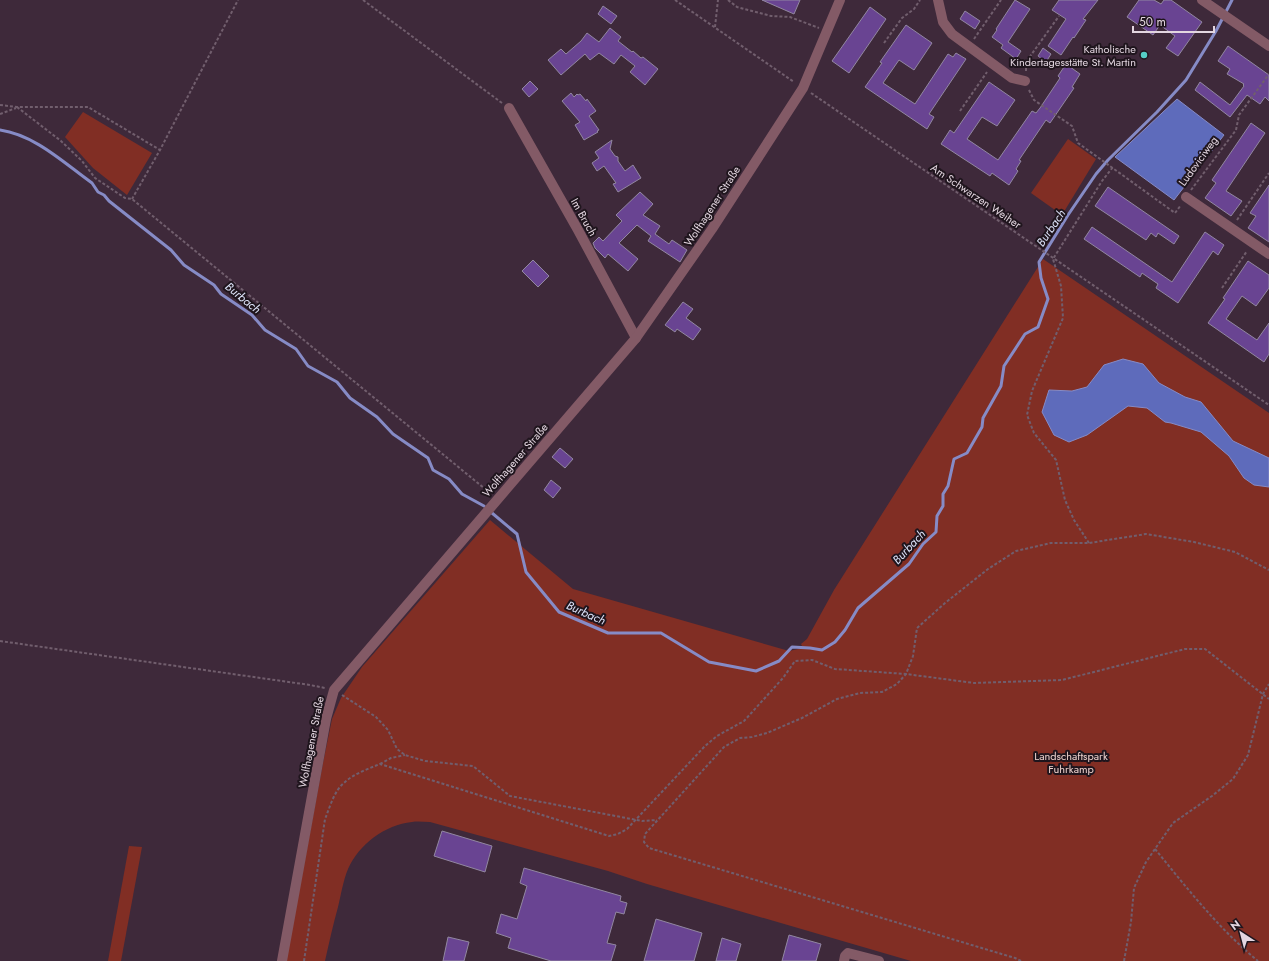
<svg xmlns="http://www.w3.org/2000/svg" width="1269" height="961" viewBox="0 0 1269 961" font-family="Jost,sans-serif">
  <style>
    .green { fill: #812e24 }
    .water { fill: #5e6bbb; stroke: #868bc6 }
    .lines { fill: none; stroke-linecap: round; stroke-linejoin: round }
    .stream { stroke: #868bc6; stroke-width: 3 }
    .building { fill: #694492; stroke: #9287a1 }
    .path { stroke: #715e6d; stroke-width: 2; stroke-dasharray: 3 2; stroke-linecap: butt }
    .minor { stroke: #835a66; stroke-width: 10 }
    .poi-dot { fill: #55cec6; stroke: #1f151d; stroke-width: 1.5 }
    .labels { text-anchor: middle; stroke-width: 4; stroke-linejoin: round; paint-order: stroke }
    .poi-label { font-size: 11px; fill: #e3d6e0; stroke: #1f151d; text-anchor: end }
    .street-label { font-size: 11px; fill: #e3d6e0; stroke: #1f151d }
    .park-label { font-size: 11px; fill: #efd4cf; stroke: #1f151d }
    .water-label { font-size: 12px; font-style: italic; fill: #dde3f9; stroke: #1f151d }
  </style>
  <rect width="100%" height="100%" fill="#3e293a"/>
  <g class="green">
    <polygon points="83,112 152,153 127,195 93,168 65,137"/>
    <polygon points="1068,139 1096,159 1062,215 1031,193"/>
    <path d="M1043,259L1269,413V961H911L647,884L608,871L430,822C424,822 418,821 412,822C385,825 359,844 348,869C343,881 341,895 338,907C333,925 329,943 325,961H286L323,763L332,719L341,698L362,667L490,520L573,589L789,651L803,648L801,644L807,639L834,590Z"/>
    <polygon points="129,846 142,847 121,961 108,961"/>
  </g>
  <g class="water">
    <polygon points="1177,99 1224,135 1174,200 1115,157"/>
    <polygon points="1123,359 1143,364 1159,383 1185,397 1201,402 1233,441 1269,458 1269,487 1254,485 1244,478 1229,456 1201,432 1171,423 1165,422 1147,408 1128,406 1087,435 1069,442 1054,435 1042,412 1049,390 1072,391 1087,387 1104,365"/>
  </g>
  <g class="lines">
    <g class="stream">
      <path d="M0,130C35,135 64,163 92,183L98,192L104,195L109,201L171,250L184,265L214,285L221,294L252,315L265,330L296,349L308,366L337,382L350,398L377,417L393,434L428,458L433,470L449,479L462,494L484,506"/>
      <polyline points="492,513 517,534 526,572 559,612 608,633 661,633 709,662 756,671 779,661 792,647 810,648 822,650 835,642 845,630 858,608 909,564 923,544 936,532 937,516 943,506 943,494 948,486 954,459 967,453 982,427 983,418 1001,386 1004,366 1025,334 1038,327 1048,299 1041,278 1039,262 1068,215 1096,174 1108,160 1157,112 1186,80 1216,31 1232,0"/>
    </g>
  </g>
  <g class="building">
    <polygon points="762,0 800,0 794,14"/>
    <polygon points="1015,0 1030,9 1008,42 1021,51 1016,59 1001,48 1003,45 992,37 997,30 996,29"/>
    <polygon points="1059,0 1098,0 1083,19 1086,20 1074,38 1073,37 1061,55 1048,46 1066,19 1052,10"/>
    <polygon points="1139,0 1154,0 1161,4 1164,0 1171,0 1202,22 1178,56 1166,48 1175,36 1160,25 1153,35 1127,17"/>
    <polygon points="603,6 617,16 611,24 598,14"/>
    <polygon points="870,7 886,19 849,73 832,61"/>
    <polygon points="965,11 980,21 975,29 960,19"/>
    <polygon points="906,25 932,43 914,70 899,60 883,83 915,104 948,54 953,57 956,53 966,59 929,114 934,117 927,129 865,87 882,63 880,62"/>
    <polygon points="610,28 621,37 618,41 632,52 633,51 641,58 643,57 658,69 645,85 630,72 635,66 621,55 614,64 599,53 590,60 585,54 561,75 548,60 561,49 566,54 581,41 587,33 599,42"/>
    <polygon points="1228,46 1269,75 1269,101 1265,97 1260,104 1247,95 1230,117 1195,90 1200,82 1230,105 1244,86 1243,85 1244,84 1227,74 1230,69 1218,61"/>
    <polygon points="1043,48 1051,54 1046,62 1038,56"/>
    <polygon points="1066,64 1080,74 1072,87 1074,88 1050,123 1046,120 1019,160 1021,161 1016,169 1018,171 1009,185 992,173 990,176 941,144 950,130 954,133 989,82 1015,100 997,126 982,117 967,139 998,160 1032,111 1036,113 1040,108 1060,78 1058,76"/>
    <polygon points="530,81 538,89 529,97 522,89"/>
    <polygon points="571,93 574,97 577,94 578,95 580,94 586,101 587,99 596,111 589,116 599,130 597,131 598,132 584,140 575,125 580,122 562,101"/>
    <polygon points="1251,123 1265,133 1226,191 1242,201 1231,216 1205,198 1216,183 1212,180"/>
    <polygon points="612,140 610,149 615,156 618,157 618,161 625,171 633,165 641,178 618,192 613,184 616,183 604,166 597,171 592,163 599,158 595,152"/>
    <polygon points="1269,185 1269,242 1248,228 1256,216 1250,213"/>
    <polygon points="1108,187 1179,236 1174,244 1158,233 1156,237 1151,233 1146,240 1095,206"/>
    <polygon points="640,192 653,204 643,215 660,226 655,234 669,244 672,240 687,250 680,262 648,241 651,236 637,225 619,243 638,259 628,271 608,254 605,258 595,248 593,243 599,237 603,241 622,221 616,215"/>
    <polygon points="1092,227 1172,282 1205,232 1224,245 1218,255 1213,251 1178,303 1156,288 1158,284 1142,273 1140,277 1084,239"/>
    <polygon points="533,260 549,276 538,287 522,271"/>
    <polygon points="1248,261 1269,275 1269,288 1256,306 1242,296 1226,319 1257,340 1269,323 1269,354 1264,362 1208,323 1225,299 1223,298"/>
    <polygon points="683,302 693,309 686,318 701,329 693,340 677,329 675,332 665,325"/>
    <polygon points="560,448 573,459 565,468 552,457"/>
    <polygon points="551,480 561,488 553,498 544,490"/>
    <polygon points="442,831 492,846 485,872 434,856"/>
    <polygon points="524,868 621,896 620,901 627,903 624,914 616,912 607,943 616,945 611,961 551,961 508,948 511,938 496,933 501,914 517,919 527,886 520,883"/>
    <polygon points="656,919 702,933 694,961 644,961"/>
    <polygon points="789,935 821,944 816,961 782,961"/>
    <polygon points="448,937 469,942 464,961 443,961"/>
    <polygon points="722,938 741,944 736,961 716,961"/>
  </g>
  <g class="lines">
    <g class="path">
      <polyline points="363,0 502,103"/>
      <polyline points="675,0 794,82"/>
      <polyline points="728,0 737,7 771,16 790,17 819,28"/>
      <polyline points="715,27 718,0"/>
      <polyline points="974,39 1001,0"/>
      <polyline points="884,43 902,18 914,9 920,0"/>
      <polyline points="1026,71 1026,62 1059,16"/>
      <polyline points="1029,90 1034,100 1072,126 1078,143 1175,213 1181,205"/>
      <polyline points="811,93 1269,405"/>
      <polyline points="0,105 17,107 88,107 160,150"/>
      <polyline points="17,107 61,141 82,161 95,178 125,198 132,199 490,493"/>
      <polyline points="960,111 987,72"/>
      <polyline points="0,114 16,108"/>
      <polyline points="1191,190 1236,130 1239,115 1269,74"/>
      <polyline points="132,199 160,150 238,0"/>
      <polyline points="1237,220 1269,173"/>
      <polyline points="1222,288 1247,251"/>
      <polyline points="1089,543 1074,520 1065,500 1056,460 1034,433 1027,415 1032,391 1063,318 1061,286 1053,259 1102,181 1113,167"/>
      <polyline points="0,641 310,685 325,688"/>
      <polyline points="342,695 376,717 388,730 397,749 405,755 425,761 473,766 510,796 642,821 657,820"/>
      <polyline points="380,764 391,758 405,755"/>
      <path d="M1155,849C1187,888 1218,928 1258,961"/>
      <path d="M304,961L325,819C330,807 334,791 344,783C353,774 368,769 380,764L609,836L618,834L627,829L705,746L717,736L744,721L783,678L795,661L812,660L835,669L906,674L974,683L1062,680L1185,649H1205L1269,699"/>
      <polyline points="1021,961 1015,958 649,848 644,842 645,834 724,747 740,738 752,737 767,733 802,718 837,699 860,693 882,692 897,684 906,674 913,656 917,628 945,603 988,569 1016,551 1051,543 1089,543 1146,534 1194,542 1235,552 1269,570"/>
      <polyline points="1124,961 1131,922 1134,888 1146,862 1173,823 1212,796 1233,779 1248,755 1263,694 1269,684"/>
    </g>
    <g class="minor">
      <polyline points="938,0 943,22 952,34 1012,78 1025,81"/>
      <polyline points="1202,0 1269,46"/>
      <polyline points="509,108 578,230 636,338"/>
      <polyline points="1186,197 1269,254"/>
      <polyline points="282,961 326,719 334,690 636,338 712,229 803,88 840,0"/>
      <polyline points="844,961 845,956 848,953 879,961"/>
    </g>
  </g>
  <circle class="poi-dot" cx="1144" cy="55" r="4"/>
  <g class="labels">
    <g class="poi-label">
      <text x="1136" y="53">Katholische<tspan x="1136" dy="13">Kindertagesstätte St. Martin</tspan></text>
    </g>
    <g class="street-label">
      <text transform="translate(1198 161) rotate(-54)" y="4">Ludoviciweg</text>
      <text transform="translate(976 196) rotate(34)" y="4">Am Schwarzen Weiher</text>
      <text transform="translate(712 206) rotate(-57)" y="4">Wolfhagener Straße</text>
      <text transform="translate(584 217) rotate(61)" y="4">Im Bruch</text>
      <text transform="translate(515 460) rotate(-49)" y="4">Wolfhagener Straße</text>
      <text transform="translate(311 742) rotate(-79)" y="4">Wolfhagener Straße</text>
    </g>
    <g class="park-label">
      <text x="1071" y="760">Landschaftspark<tspan x="1071" dy="13">Fuhrkamp</tspan></text>
    </g>
    <g class="water-label">
      <text transform="translate(1051 228) rotate(-56)" y="4">Burbach</text>
      <text transform="translate(243 298) rotate(39)" y="4">Burbach</text>
      <text transform="translate(909 547) rotate(-47)" y="4">Burbach</text>
      <text transform="translate(586 613) rotate(24)" y="4">Burbach</text>
    </g>
  </g>
  <g transform="translate(1241 933) rotate(324)" stroke="#1f151d" stroke-width="3" paint-order="stroke">
  <path d="M0-3L7 15L0 10L-7 15Z" fill="#e3d6e0"/>
  <text y="-6" font-size="11" font-weight="bold" text-anchor="middle" fill="#e3d6e0">N</text>
  </g>
  <path d="M1133 26v6h81v-6" fill="none" stroke="#e3d6e0" stroke-width="2"/>
  <text x="1139" y="26" font-size="12" fill="#e3d6e0" stroke="#1f151d" stroke-width="3" paint-order="stroke">50 m</text>
</svg>
